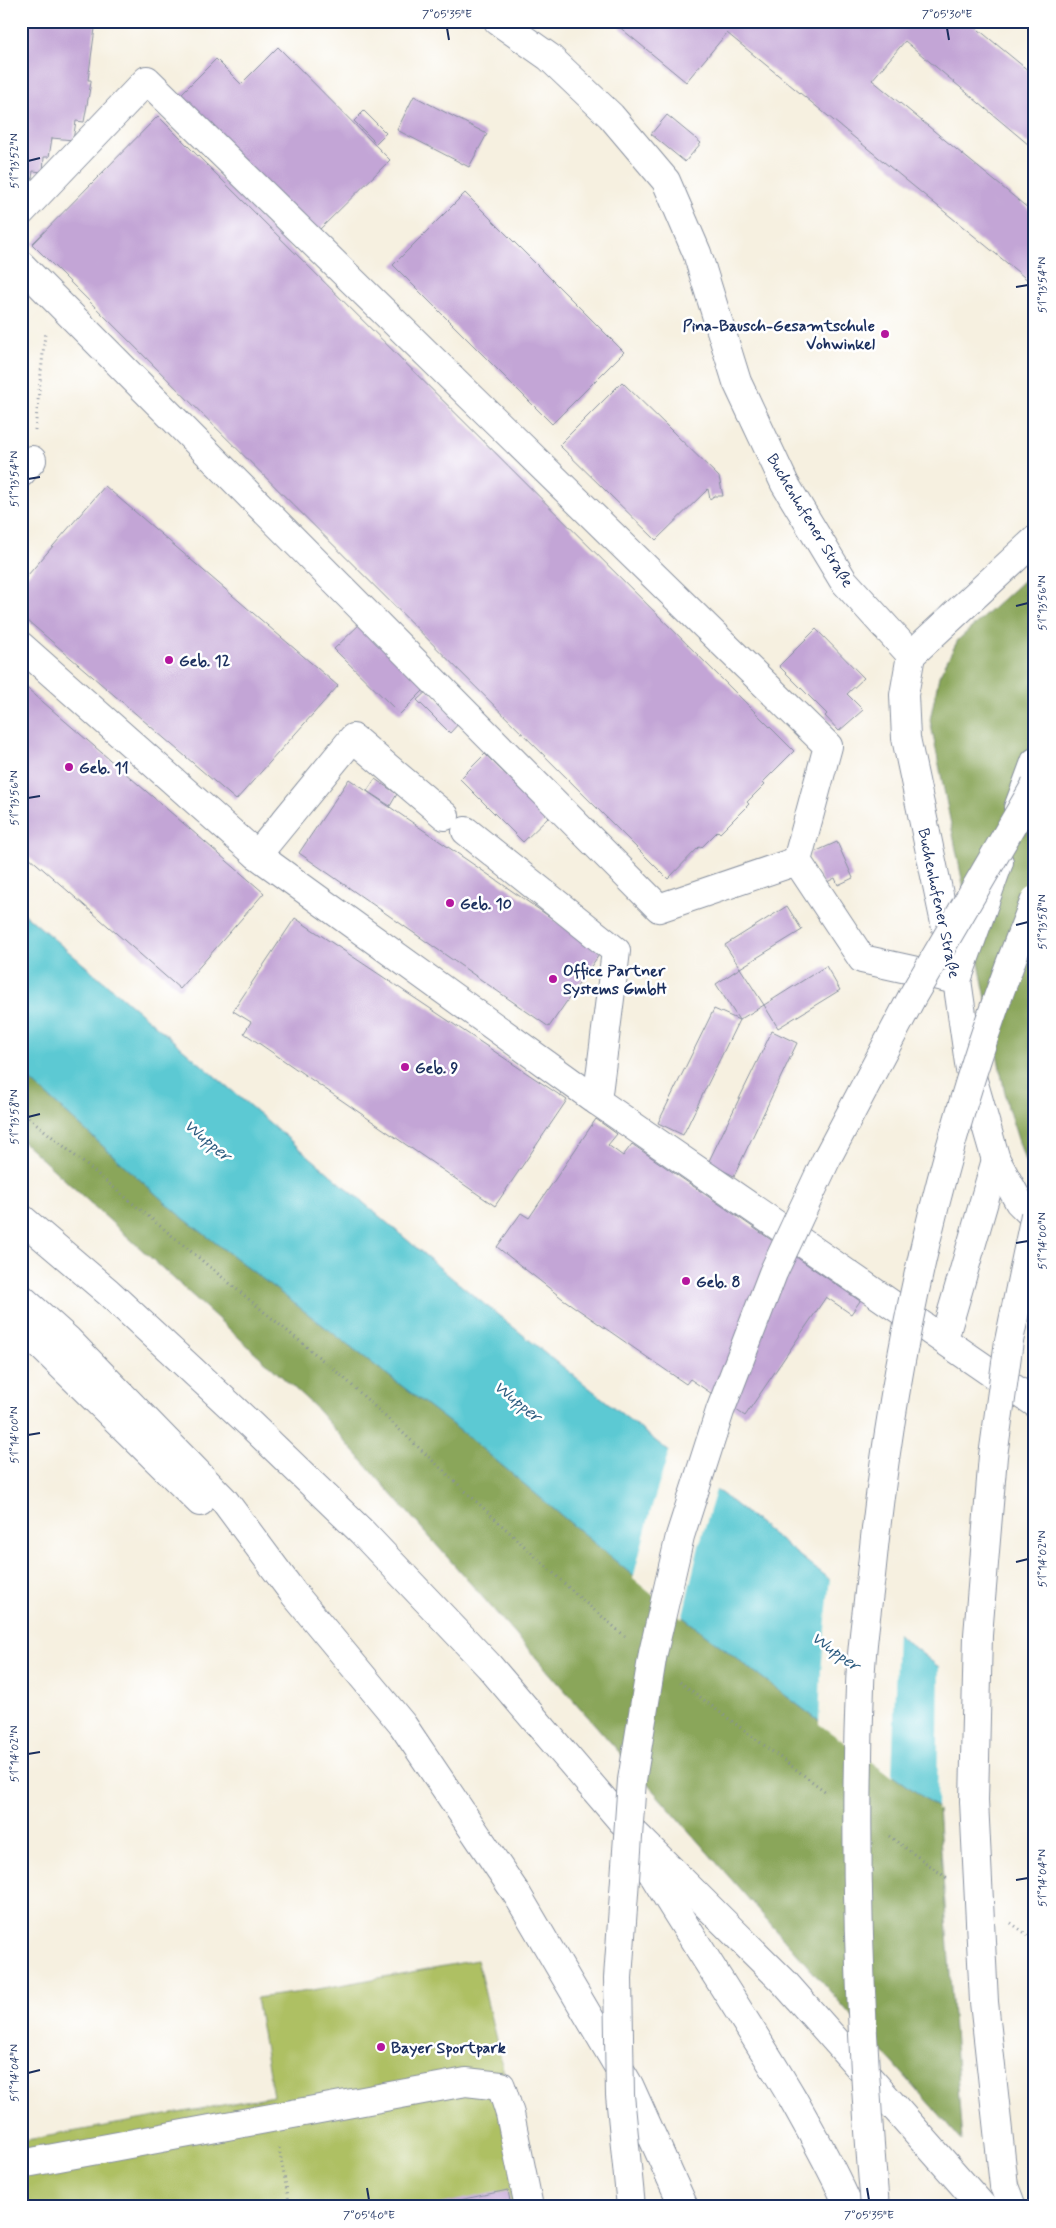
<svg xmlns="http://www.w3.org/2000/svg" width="1056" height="2228" viewBox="0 0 1056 2228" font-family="Mynerve,sans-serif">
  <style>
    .green { fill: #aec064; stroke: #647861 }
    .forest { fill: #8aa65a; stroke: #526a5c }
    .water { fill: #5cc9d3; stroke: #3c7c98 }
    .pier { fill: #f6f0e0 }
    .building { fill: #c3a5d6 }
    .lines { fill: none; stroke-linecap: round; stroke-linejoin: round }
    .minor-casing { stroke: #88909f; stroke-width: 30 }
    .highway-casing { stroke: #88909f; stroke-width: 30 }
    .path { stroke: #88909f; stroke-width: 3; stroke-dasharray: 1 4; stroke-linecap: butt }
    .minor { stroke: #fff; stroke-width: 28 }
    .highway { stroke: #fff; stroke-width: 28 }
    .highway-bridge-casing { stroke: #88909f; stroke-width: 30; stroke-linecap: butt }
    .highway-bridge { stroke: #fff; stroke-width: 28 }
    .ticks { fill: none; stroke: #1b2f5e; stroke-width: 2 }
    .poi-dot { fill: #b5179e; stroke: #fff; stroke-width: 2 }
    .labels { text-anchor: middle; stroke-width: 5; stroke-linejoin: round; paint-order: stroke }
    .poi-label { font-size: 16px; font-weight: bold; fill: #1b2f5e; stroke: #fff; text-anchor: start }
    .street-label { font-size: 16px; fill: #1b2f5e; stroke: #fff }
    .water-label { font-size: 18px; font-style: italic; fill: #2e5d81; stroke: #fff }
    .neatline { fill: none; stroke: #1b2f5e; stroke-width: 2 }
    .ticks-label { font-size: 12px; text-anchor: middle; fill: #1b2f5e }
  </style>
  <rect width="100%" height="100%" fill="#fff"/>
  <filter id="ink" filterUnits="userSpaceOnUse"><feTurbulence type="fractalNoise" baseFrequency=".02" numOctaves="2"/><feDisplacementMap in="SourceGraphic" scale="10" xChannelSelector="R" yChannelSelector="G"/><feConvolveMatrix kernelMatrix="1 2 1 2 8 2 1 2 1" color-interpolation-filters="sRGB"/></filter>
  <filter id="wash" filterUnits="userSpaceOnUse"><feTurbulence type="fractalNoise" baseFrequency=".0096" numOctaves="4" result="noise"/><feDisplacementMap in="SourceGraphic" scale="20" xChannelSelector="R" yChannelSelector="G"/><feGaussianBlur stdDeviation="1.12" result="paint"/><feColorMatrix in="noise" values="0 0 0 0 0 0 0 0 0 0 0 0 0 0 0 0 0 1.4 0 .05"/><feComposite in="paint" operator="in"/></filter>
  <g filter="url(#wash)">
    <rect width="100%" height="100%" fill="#f6f0e0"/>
    <polygon class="green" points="477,1960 536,2207 21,2207 21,2141 273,2096 256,1998 302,1992"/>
    <g class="forest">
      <polygon points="1035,570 1035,1192 1008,1108 930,720 939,676 958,640"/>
      <polygon points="21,1072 178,1214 467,1436 675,1611 815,1718 938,1808 962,2141 314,1406 21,1140"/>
    </g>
    <polygon class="water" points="21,911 453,1279 1035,1744 938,1808 815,1718 675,1611 467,1436 178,1214 21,1072"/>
    <g class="pier">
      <polygon points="670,1449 717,1487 699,1546 682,1619 633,1579 652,1506"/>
      <polygon points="830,1577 897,1630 892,1777 819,1724 821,1671"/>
      <polygon points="939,1664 1035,1740 1035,1879 937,1810"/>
    </g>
    <g id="blocks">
      <g class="building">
        <polygon points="21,21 96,21 88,80 91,80 91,82 84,122 76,121 73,140 52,138 49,157 44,157 43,172 33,171 31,185 21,183"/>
        <polygon points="612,21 968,21 1035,76 1035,150 905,41 872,80 1035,214 1035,286 727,33 686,82"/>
        <polygon points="278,47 390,160 314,235 177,98 216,59 241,84"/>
        <polygon points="414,96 487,134 469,167 397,130"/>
        <polygon points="364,111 386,133 376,143 354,121"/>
        <polygon points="667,115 701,143 685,162 651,134"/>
        <polygon points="158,116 794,751 763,782 765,784 747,802 749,804 720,833 718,831 701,848 699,847 668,879 32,244"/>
        <polygon points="465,193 624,352 552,424 393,265"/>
        <polygon points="622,382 719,477 723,496 714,496 710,499 708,489 656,540 559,445"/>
        <polygon points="105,486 338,686 236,800 21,615 21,583"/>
        <polygon points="364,620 429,685 400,714 334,649"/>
        <polygon points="816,629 864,678 847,694 863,710 839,731 825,716 827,714 779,666"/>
        <polygon points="21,683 264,893 180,989 21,850"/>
        <polygon points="428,690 460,722 450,733 417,700"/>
        <polygon points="485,754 549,817 523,842 460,779"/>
        <polygon points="349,779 601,952 549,1027 299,853"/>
        <polygon points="375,779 397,794 390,806 367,791"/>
        <polygon points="837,842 853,878 838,885 835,878 823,884 810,854"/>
        <polygon points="787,906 802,930 740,968 764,1005 739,1020 716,984 740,968 725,945"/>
        <polygon points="295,918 567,1100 495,1206 244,1033 251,1022 233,1011"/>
        <polygon points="826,966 840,990 778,1028 764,1005"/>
        <polygon points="714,1009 739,1020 683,1135 658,1123"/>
        <polygon points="772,1031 797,1043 734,1176 708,1163"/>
        <polygon points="596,1119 617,1134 608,1145 623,1156 632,1144 860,1301 851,1314 826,1297 745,1416 690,1379 686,1384 563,1299 497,1247 521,1213 529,1218"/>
        <polygon points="508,2190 511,2207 430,2207 430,2206"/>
      </g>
    </g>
  </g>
  <g filter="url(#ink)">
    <use href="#blocks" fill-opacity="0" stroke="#88909f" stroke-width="1"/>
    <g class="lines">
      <g class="minor-casing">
        <g id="minor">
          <polyline points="498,21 549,57 611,116 666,181 697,253 737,382 785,484 843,580 911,655 904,695 906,738 957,980 970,1070 996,1160 1019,1202 1035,1218"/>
          <polyline points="21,212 147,80 828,746 797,861 862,959 957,980"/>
          <polyline points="21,265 659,908 797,861"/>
          <polyline points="21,473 32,460"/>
          <polyline points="21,646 257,855 597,1101 1035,1403"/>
          <polyline points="911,655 1035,540"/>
          <polyline points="1018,808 1035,762"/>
          <polyline points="466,831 616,951 597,1101"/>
          <polyline points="257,855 353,738 445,816"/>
          <polyline points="957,980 999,862"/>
          <polyline points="944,1339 996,1160"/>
          <polyline points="21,2164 466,2082 501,2086 510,2114 529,2207"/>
        </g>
      </g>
      <g class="highway-casing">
        <g id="highway">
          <polyline points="21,1218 108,1292 251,1425 362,1532 489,1666 620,1819 784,1982 983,2207"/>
          <polyline points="21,1298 68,1340 224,1500 294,1594 402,1724 518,1896 629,2085 684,2207"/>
          <polyline points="21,1326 200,1502"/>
          <path d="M640,1853C690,1936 744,2016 793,2099C813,2135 833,2169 849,2207"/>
          <polyline points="1004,2186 1012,2207"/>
        </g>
      </g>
      <g class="path">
        <polyline points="35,430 45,334"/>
        <polyline points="21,1111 343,1377 580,1598 625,1636"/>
        <polyline points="680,1682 826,1792"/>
        <polyline points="889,1836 947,1878"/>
        <polyline points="1011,1923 1035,1940"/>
        <polyline points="279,2148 290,2207"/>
      </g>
      <use href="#minor" class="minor"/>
      <use href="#highway" class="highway"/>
      <g class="highway-bridge-casing">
        <g id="highway-bridge">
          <polyline points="1004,2186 984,2002 974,1801 978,1635 993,1456 1009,1341 1035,1215"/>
          <polyline points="631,2207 620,2095 618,1978 632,1780 653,1653 680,1536 720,1411 773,1273 826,1160 912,997 1035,786"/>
          <path d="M875,2207C860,2034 853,1859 860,1686C861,1646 868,1606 872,1566C895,1338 948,1113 1035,900"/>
        </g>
      </g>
      <use href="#highway-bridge" class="highway-bridge"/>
    </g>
  </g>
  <path class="ticks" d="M447,28L449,40M947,28L949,40M28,161L40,158M1016,287L1028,285M28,479L40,477M1016,606L1028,603M28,798L40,796M1016,925L1028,922M28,1117L40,1114M1016,1243L1028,1241M28,1435L40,1433M1016,1562L1028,1559M28,1754L40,1752M1016,1880L1028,1878M28,2073L40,2070M367,2188L369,2200M867,2188L869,2200"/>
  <g class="poi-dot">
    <circle cx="885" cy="334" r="5"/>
    <circle cx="169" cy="660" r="5"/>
    <circle cx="69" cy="767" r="5"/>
    <circle cx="450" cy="903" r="5"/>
    <circle cx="553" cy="979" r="5"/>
    <circle cx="405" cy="1067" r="5"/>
    <circle cx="686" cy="1281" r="5"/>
    <circle cx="381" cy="2047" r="5"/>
  </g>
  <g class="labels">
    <g class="poi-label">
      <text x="875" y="331" text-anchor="end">Pina-Bausch-Gesamtschule<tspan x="875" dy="18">Vohwinkel</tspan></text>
      <text x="179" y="666">Geb. 12</text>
      <text x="79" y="773">Geb. 11</text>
      <text x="460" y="909">Geb. 10</text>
      <text x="563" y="976">Office Partner<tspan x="563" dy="18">Systems GmbH</tspan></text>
      <text x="415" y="1073">Geb. 9</text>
      <text x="696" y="1287">Geb. 8</text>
      <text x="391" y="2053">Bayer Sportpark</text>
    </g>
    <g class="street-label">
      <text transform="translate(811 520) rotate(59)" y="6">Buchenhofener Straße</text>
      <text transform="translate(940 903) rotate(78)" y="6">Buchenhofener Straße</text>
    </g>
    <g class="water-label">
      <text transform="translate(208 1140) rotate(40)" y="6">Wupper</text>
      <text transform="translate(518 1401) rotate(39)" y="6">Wupper</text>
      <text transform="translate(836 1651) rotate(36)" y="6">Wupper</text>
    </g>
  </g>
  <rect width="1056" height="2228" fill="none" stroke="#fff" stroke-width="55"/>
  <rect x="28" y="28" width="1000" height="2172" class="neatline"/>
  <g class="ticks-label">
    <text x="447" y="18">7°05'35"E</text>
    <text x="947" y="18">7°05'30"E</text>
    <text transform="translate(14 161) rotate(-90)" y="4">51°13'52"N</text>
    <text transform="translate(1042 285) rotate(-90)" y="4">51°13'54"N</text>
    <text transform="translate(14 479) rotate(-90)" y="4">51°13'54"N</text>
    <text transform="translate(1042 603) rotate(-90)" y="4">51°13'56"N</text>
    <text transform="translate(14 798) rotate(-90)" y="4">51°13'56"N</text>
    <text transform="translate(1042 922) rotate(-90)" y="4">51°13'58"N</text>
    <text transform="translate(14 1117) rotate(-90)" y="4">51°13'58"N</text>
    <text transform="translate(1042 1241) rotate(-90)" y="4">51°14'00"N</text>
    <text transform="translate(14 1435) rotate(-90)" y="4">51°14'00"N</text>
    <text transform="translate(1042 1559) rotate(-90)" y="4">51°14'02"N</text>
    <text transform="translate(14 1754) rotate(-90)" y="4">51°14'02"N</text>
    <text transform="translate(1042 1878) rotate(-90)" y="4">51°14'04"N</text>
    <text transform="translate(14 2073) rotate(-90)" y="4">51°14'04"N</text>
    <text x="369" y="2219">7°05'40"E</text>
    <text x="869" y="2219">7°05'35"E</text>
  </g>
</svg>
